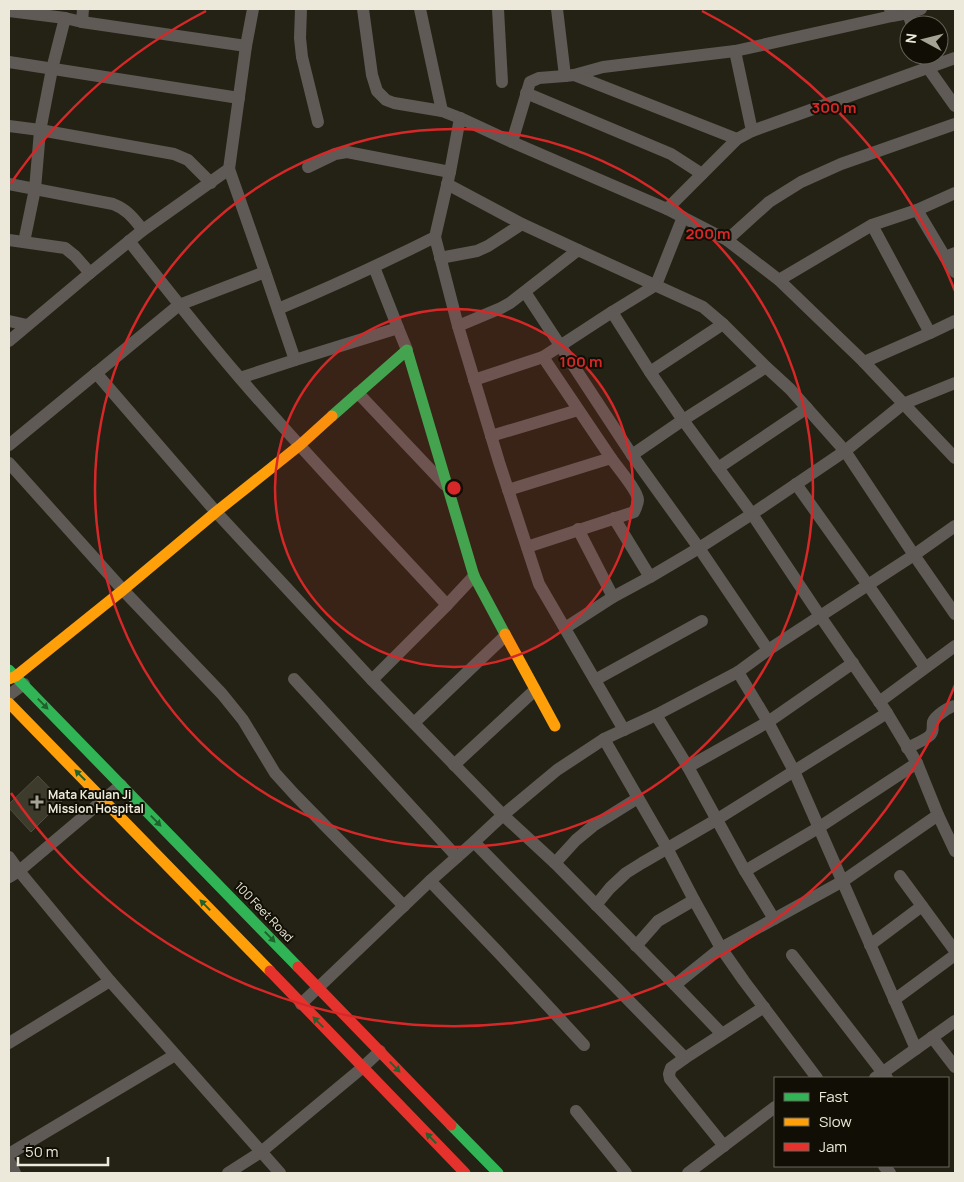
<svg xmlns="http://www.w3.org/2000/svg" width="964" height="1182" viewBox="0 0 964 1182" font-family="Manrope,sans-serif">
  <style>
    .building { fill: #3d3b2b; stroke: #4f4d41 }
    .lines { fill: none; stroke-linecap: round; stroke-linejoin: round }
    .street { stroke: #5f5a56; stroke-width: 12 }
    .fast { stroke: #30b455; stroke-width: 11 }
    .slow { stroke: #ff9f0a; stroke-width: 11 }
    .jam { stroke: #e5322d; stroke-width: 11 }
    .oneway { fill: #20622d }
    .ring { fill: none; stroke: #d62828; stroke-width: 2.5 }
    .poi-dot { fill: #a6a395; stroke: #110f05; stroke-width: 2 }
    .labels { text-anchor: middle; stroke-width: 4; stroke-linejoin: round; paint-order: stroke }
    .poi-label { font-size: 12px; font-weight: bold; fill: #ece9da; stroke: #110f05; text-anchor: start }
    .street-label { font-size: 12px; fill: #ece9da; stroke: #110f05 }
    .centre { fill: #d62828; stroke: #110f05; stroke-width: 2.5 }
    .ring-label { font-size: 15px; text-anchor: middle; font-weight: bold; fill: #d62828; stroke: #110f05; stroke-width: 4; stroke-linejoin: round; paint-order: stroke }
  </style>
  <rect width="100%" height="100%" fill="#242214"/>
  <polygon class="building" points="38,776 62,801 31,832 9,808 9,804"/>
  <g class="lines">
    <g class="street">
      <polyline points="301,9 300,38 302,57 318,122"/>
      <polyline points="363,9 372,75 377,91 386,100 394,103 442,111 460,118 512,142 667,209 727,240 779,280 864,362 955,458"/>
      <polyline points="420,9 442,111"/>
      <polyline points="498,9 502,82"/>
      <polyline points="890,9 892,16 908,13 921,9"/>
      <polyline points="9,11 65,18"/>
      <polyline points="908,13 912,25"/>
      <polyline points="82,22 83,9"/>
      <polyline points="735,51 752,131"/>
      <polyline points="923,55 928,68 955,106"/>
      <polyline points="9,62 239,98"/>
      <polyline points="574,75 603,67 735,51 892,16"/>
      <polyline points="565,76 574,75 737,139"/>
      <polyline points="526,93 671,154 702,174"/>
      <polyline points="460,118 450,172 435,237 458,326 499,462 539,584 624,730"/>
      <polyline points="9,126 40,130 174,154 188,160 211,183"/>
      <polyline points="512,142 530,82 539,78 565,76 557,9"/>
      <polyline points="308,167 335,154 347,152 450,172"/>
      <path d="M9,184L113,204C128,210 133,218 143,230"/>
      <polyline points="447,184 522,224 578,250"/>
      <polyline points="667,209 737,139 752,131 955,58"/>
      <polyline points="917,210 945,257 955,253"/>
      <polyline points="683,217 656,285 612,312 650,372 683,420 752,514 820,616 887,713 917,763 938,815 955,851"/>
      <polyline points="872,225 930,333"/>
      <polyline points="9,240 65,248 75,256 90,273"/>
      <polyline points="727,240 769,202 801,182 841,164 955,124"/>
      <path d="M129,241C165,287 201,333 239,377C306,455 377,529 447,605L474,576"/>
      <polyline points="24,242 35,189 40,131 52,69 65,18 82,22 246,46"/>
      <polyline points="945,257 955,272"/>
      <polyline points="440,258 477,251 488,246 522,224"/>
      <polyline points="374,267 398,328"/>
      <polyline points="779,280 872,225 917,210 955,193"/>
      <polyline points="525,292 632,455 699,548 768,650"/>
      <path d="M278,309C331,287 383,263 435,237"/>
      <polyline points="9,321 27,325"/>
      <polyline points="458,326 501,308 510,303 578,250 703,307 723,324 766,367 790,389 845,451 914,555 955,614"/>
      <polyline points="9,341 90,273 143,230 229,169 246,46 253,9"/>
      <polyline points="543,357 611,458"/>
      <polyline points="295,360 398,328 407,350"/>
      <polyline points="864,362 930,333 955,321"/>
      <polyline points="650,372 723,324"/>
      <polyline points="96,373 216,512 372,680 503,815 555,863 675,985 722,1034"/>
      <polyline points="240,378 295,360 265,272"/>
      <polyline points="474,380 543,357 612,312"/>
      <polyline points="358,393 445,485"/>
      <polyline points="491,436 578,410"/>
      <polyline points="9,445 179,305 265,272 229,169"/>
      <polyline points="632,455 683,420 766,367"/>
      <polyline points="9,463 123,590 222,694 243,720 275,773 295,795 404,906"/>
      <polyline points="718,468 807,408"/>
      <polyline points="796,484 868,585 925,667"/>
      <path d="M508,490L611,458C617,467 638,491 638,500C638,504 636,508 634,512L527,547"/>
      <polyline points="614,518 650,577"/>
      <polyline points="578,529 613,597"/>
      <polyline points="565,628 613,597 650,577 699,548 752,514 845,451 903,404 955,383"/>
      <polyline points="738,672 768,722 794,771 916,1049"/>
      <polyline points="294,679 457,857"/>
      <polyline points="372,680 447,605"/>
      <polyline points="595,680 702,621"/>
      <polyline points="9,695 24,684"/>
      <polyline points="879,702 955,646"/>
      <polyline points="656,715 688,767 768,722 853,663"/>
      <polyline points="414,723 505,636"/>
      <polyline points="604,739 667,848 694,900 721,948 744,981 817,1078"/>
      <path d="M907,748C913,745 928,739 931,734C934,730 932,726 933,722C935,716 950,706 955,706"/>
      <polyline points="454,765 535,690"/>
      <polyline points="121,785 19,871 110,981 280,1173"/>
      <polyline points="474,842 685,1058"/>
      <polyline points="9,857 19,871 9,877"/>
      <polyline points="555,863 576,840 593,826 638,798"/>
      <polyline points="745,871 818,828 917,763"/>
      <polyline points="900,876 955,951"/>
      <polyline points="430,881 498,952 584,1045"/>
      <polyline points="596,905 610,888 626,873 642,863 716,820 887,713"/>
      <polyline points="774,919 843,881 938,815"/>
      <polyline points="870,945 922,906"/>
      <polyline points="636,946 658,921 694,900"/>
      <polyline points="792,955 887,1078"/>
      <polyline points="675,985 721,948 774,919 745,871 688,767"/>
      <polyline points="894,1000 955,955"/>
      <polyline points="301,1004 430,881 474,842 503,815 557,770 604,739 656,715 738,672 768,650 914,555 955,526"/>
      <polyline points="932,1037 955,1067"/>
      <polyline points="9,1043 110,981"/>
      <polyline points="875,1078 955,1021"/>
      <polyline points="576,1111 626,1173"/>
      <polyline points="724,1146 670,1079 669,1074 671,1068 685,1058 764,1007"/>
      <polyline points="9,1154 175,1055"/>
      <polyline points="9,1161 15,1173"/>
      <polyline points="884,1166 890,1173"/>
      <polyline points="228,1173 261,1152 362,1068 380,1051"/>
      <polyline points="688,1173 775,1107"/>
    </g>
    <g class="fast">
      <polyline points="332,416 407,350 474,576 505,634"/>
      <polyline points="9,670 298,967"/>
      <polyline points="451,1125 498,1173"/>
    </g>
    <g class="slow">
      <polyline points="505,634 555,726"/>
      <polyline points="9,679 16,676 123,590 216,512 300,445 332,416"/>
      <polyline points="9,703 270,971"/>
    </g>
    <g class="jam">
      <polyline points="298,967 451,1125"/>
      <polyline points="270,971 465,1173"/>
    </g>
  </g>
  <defs><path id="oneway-solid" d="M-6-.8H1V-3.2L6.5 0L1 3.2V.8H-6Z" transform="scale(1.25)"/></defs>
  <g class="oneway">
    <use href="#oneway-solid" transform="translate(43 704) rotate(46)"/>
    <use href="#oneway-solid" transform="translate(80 775) rotate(-135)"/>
    <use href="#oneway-solid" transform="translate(156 821) rotate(46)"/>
    <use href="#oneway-solid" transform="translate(205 905) rotate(-134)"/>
    <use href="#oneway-solid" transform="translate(270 937) rotate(46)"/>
    <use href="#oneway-solid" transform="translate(318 1022) rotate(-134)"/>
    <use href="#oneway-solid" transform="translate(395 1067) rotate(46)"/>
    <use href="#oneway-solid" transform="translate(431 1138) rotate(-134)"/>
  </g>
  <circle cx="454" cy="488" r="179" fill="#d62828" fill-opacity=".12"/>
  <g class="ring">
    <circle cx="454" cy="488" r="179"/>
    <circle cx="454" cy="488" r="359"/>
    <path d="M955 685A538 538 0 0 1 11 793M11 183A538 538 0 0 1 206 11M702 11A538 538 0 0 1 955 291"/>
  </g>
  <path class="poi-dot" d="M34.5 794.5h5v5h5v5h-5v5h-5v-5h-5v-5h5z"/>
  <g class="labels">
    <g class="poi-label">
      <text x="48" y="799">Mata Kaulan Ji<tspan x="48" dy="14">Mission Hospital</tspan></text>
    </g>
    <g class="street-label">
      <text transform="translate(264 912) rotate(46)" y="4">100 Feet Road</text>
    </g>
  </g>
  <circle cx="454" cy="488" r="8" class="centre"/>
  <g class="ring-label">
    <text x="834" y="113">300 m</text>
    <text x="708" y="239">200 m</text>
    <text x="581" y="367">100 m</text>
  </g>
  <rect width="964" height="1182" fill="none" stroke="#ece9da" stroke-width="20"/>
  <rect x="774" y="1077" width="175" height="90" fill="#110f05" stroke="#69665a"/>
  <rect x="784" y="1093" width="25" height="8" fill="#30b455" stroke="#69665a"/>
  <text x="819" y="1102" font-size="15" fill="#ece9da">Fast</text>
  <rect x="784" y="1118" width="25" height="8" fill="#ff9f0a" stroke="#69665a"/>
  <text x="819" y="1127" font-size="15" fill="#ece9da">Slow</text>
  <rect x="784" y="1143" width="25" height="8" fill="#e5322d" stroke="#69665a"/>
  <text x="819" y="1152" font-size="15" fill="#ece9da">Jam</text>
  <g transform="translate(924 40) rotate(277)"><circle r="24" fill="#110f05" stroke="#69665a"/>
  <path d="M0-4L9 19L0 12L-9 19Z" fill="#a6a395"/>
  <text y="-8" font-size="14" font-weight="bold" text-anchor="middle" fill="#ece9da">N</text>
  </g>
  <path d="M18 1157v8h90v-8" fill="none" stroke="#ece9da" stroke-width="2.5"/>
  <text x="25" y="1157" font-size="15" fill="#ece9da" stroke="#110f05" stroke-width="4" paint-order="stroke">50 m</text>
</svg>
